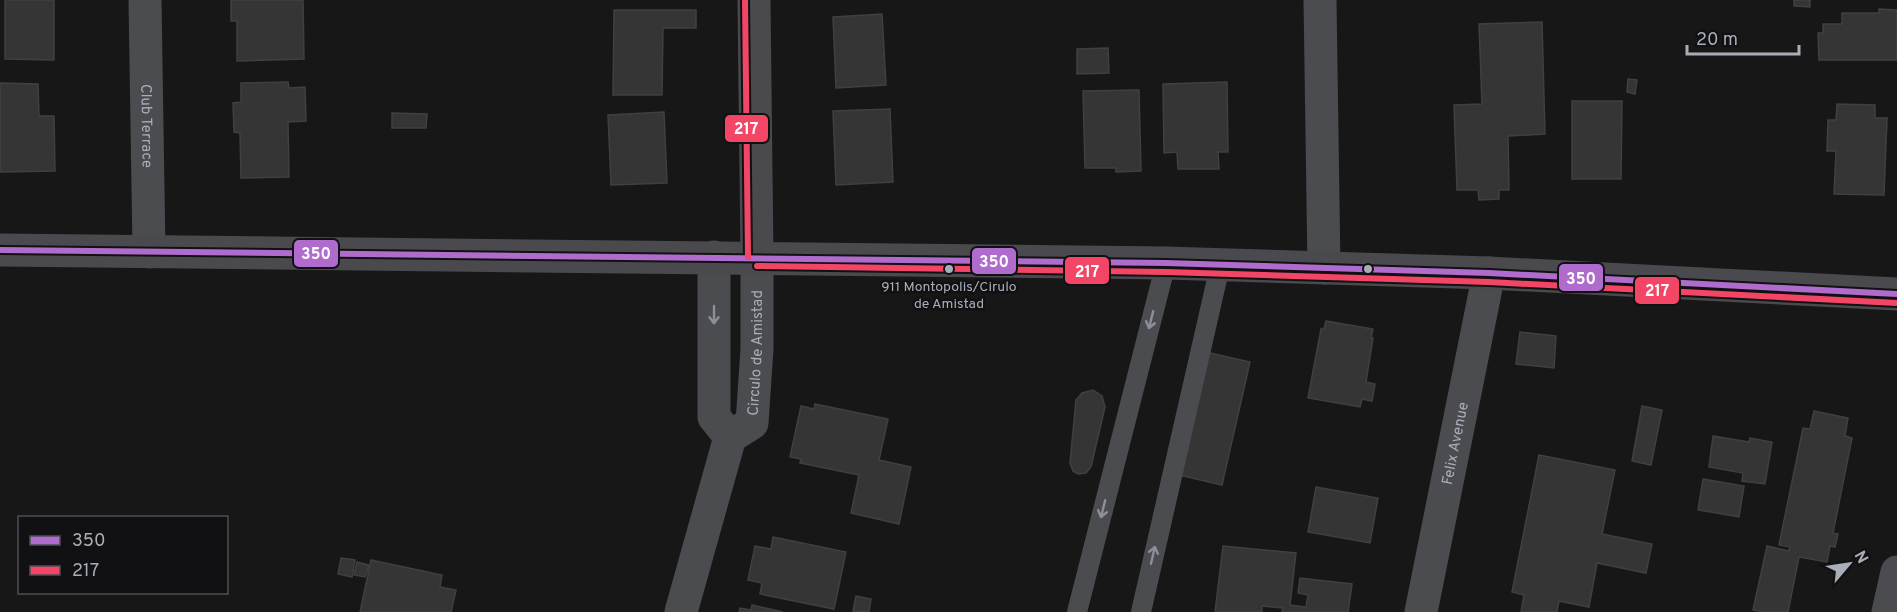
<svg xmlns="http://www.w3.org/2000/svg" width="1897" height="612" viewBox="0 0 1897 612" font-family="Overpass,sans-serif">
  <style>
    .building { fill: #353536; stroke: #3f4043; stroke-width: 1.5 }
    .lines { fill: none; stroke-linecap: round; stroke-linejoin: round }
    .lane { stroke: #4b4c50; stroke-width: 20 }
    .street { stroke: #4b4c50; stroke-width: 33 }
    .secondary { stroke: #4a4a4e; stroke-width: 33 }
    .bus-1-casing { stroke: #111113; stroke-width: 10 }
    .bus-2-casing { stroke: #111113; stroke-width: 10 }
    .bus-1 { stroke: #b06ccc; stroke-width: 6 }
    .bus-2 { stroke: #f34667; stroke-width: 6 }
    .oneway { stroke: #8c9099 }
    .bus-dot { fill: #a8adb8; stroke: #111113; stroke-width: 2 }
    .labels { text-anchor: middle; stroke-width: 5; stroke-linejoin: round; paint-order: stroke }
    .bus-label { font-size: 14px; fill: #a8adb8; stroke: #111113 }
    .street-label { font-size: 15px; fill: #a8adb8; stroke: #111113 }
    .line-badge { stroke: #111113; stroke-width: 2 }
    .badge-label { font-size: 16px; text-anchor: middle; font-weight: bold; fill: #fff }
  </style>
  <rect width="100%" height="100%" fill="#171717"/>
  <g class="building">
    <polygon points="5,0 54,0 54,60 5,59"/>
    <polygon points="231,0 303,0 304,59 237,61 237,21 231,21"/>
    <polygon points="1794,0 1810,0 1810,7 1794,6"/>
    <polygon points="1879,9 1897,10 1897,60 1819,60 1818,33 1823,33 1823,24 1842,24 1842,13 1879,13"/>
    <polygon points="614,10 696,10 696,28 663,28 662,95 613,95"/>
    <polygon points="882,14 886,85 836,88 833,17"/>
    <polygon points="1542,22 1545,134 1508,136 1509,190 1499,190 1499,199 1479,200 1478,190 1457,190 1454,105 1482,104 1479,24"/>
    <polygon points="1108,48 1109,73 1077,74 1077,49"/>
    <polygon points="1628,79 1637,80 1635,94 1627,92"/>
    <polygon points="288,82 289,88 305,87 306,121 288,122 289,177 241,178 240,133 234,132 233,103 241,102 241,83"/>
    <polygon points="1227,82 1228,152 1218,152 1219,169 1178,169 1177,152 1164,153 1163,84"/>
    <polygon points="0,83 38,84 39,116 54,116 55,171 0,172"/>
    <polygon points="1139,90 1141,171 1116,172 1116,168 1085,168 1083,91"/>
    <polygon points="1572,101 1622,101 1621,179 1572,179"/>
    <polygon points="1837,104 1875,105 1875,118 1887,118 1884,195 1834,194 1836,151 1827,151 1828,120 1836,120"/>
    <polygon points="890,109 893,182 836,185 833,111"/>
    <polygon points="664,112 667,183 611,185 608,115"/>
    <polygon points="392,113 427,114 426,128 392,128"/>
    <polygon points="1326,321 1373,329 1371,338 1373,338 1366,382 1375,384 1372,401 1362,399 1360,407 1308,398 1321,329 1324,329"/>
    <polygon points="1520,332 1556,336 1554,368 1516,364"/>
    <polygon points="1206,352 1250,362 1222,485 1179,475"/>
    <polygon points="1093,390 1102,396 1105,407 1091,467 1086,473 1078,474 1073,471 1070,463 1076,400 1082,393"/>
    <polygon points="815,404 888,419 879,460 911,467 899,524 851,513 859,475 800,463 801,459 790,457 801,406 814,409"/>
    <polygon points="1642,406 1662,410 1651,465 1632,461"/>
    <polygon points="1814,411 1848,418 1845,436 1852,438 1833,533 1838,534 1835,547 1830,546 1827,562 1799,557 1788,612 1763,612 1753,610 1767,546 1789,551 1790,547 1779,545 1803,428 1810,429"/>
    <polygon points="1713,436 1749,442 1750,438 1772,442 1765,484 1742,481 1743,473 1709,467"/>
    <polygon points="1539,455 1615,470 1602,534 1652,544 1646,573 1597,563 1589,607 1559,601 1557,612 1521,612 1524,595 1512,592"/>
    <polygon points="1703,479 1744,486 1739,517 1698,510"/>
    <polygon points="1316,487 1378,498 1370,543 1308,532"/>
    <polygon points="773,537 846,552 834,609 760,594 762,583 748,580 755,546 771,549"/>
    <polygon points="1223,546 1296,553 1290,605 1306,607 1308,595 1298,593 1300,578 1352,584 1348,612 1282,612 1283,608 1262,606 1262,612 1215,612"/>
    <polygon points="341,558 355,560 352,577 338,574"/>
    <polygon points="371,560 442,575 440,587 456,590 451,612 360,612"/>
    <polygon points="357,562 369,565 365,577 354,575"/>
    <polygon points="856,596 871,599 869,612 853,611"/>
    <polygon points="752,605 783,612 739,612 740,608 751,610"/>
  </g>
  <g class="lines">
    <g class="lane">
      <polyline points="1077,612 1166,263"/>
      <polyline points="1141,612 1220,266"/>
    </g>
    <g class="street">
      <path id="s1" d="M145,0L149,252"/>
      <polyline points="1320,0 1324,268"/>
      <polyline points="714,257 714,417 730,437"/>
      <path id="s2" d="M681,612L730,437L752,423L757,349V257"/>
      <path id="s3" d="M1421,612L1489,273"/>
      <polyline points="1888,612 1897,572"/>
    </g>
    <g class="secondary">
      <polyline points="754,0 757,257"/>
      <polyline points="0,250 1166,263 1489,273 1897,294"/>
    </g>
    <g class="bus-1-casing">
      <polyline id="bus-1" points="0,250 1166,263 1489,273 1897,294"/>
    </g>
    <g class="bus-2-casing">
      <g id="bus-2">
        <polyline points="745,0 748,257"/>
        <polyline points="757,266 1166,272 1489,282 1897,303"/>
      </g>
    </g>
    <use href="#bus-1" class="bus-1"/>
    <use href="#bus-2" class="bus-2"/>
  </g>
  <defs><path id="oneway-shaft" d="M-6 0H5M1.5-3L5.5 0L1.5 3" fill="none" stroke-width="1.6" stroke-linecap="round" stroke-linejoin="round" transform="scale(1.5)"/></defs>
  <g class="oneway">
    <use href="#oneway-shaft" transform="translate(714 315) rotate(90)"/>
    <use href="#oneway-shaft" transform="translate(1151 320) rotate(104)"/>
    <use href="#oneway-shaft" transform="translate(1103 509) rotate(104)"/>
    <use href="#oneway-shaft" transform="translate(1153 555) rotate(-77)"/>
  </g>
  <g class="bus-dot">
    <circle cx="949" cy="269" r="5"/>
    <circle cx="1368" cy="269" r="5"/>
  </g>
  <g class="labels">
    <g class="bus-label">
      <text x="949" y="291">911 Montopolis/Cirulo<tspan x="949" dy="17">de Amistad</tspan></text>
    </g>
    <g class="street-label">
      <text dy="5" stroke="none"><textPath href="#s1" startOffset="126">Club Terrace</textPath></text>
      <text dy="5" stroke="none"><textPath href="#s2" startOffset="278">Circulo de Amistad</textPath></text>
      <text dy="5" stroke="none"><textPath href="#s3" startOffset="172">Felix Avenue</textPath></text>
    </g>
  </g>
  <g class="line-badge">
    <rect x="724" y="114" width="45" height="29" rx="6" fill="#f34667"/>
    <rect x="293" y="239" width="46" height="29" rx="6" fill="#b06ccc"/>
    <rect x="971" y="247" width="46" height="28" rx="6" fill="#b06ccc"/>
    <rect x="1064" y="256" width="46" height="29" rx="6" fill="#f34667"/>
    <rect x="1558" y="263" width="46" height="29" rx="6" fill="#b06ccc"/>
    <rect x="1634" y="276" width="46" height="29" rx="6" fill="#f34667"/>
  </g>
  <g class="badge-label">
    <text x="746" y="134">217</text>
    <text x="316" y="259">350</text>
    <text x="994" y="267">350</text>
    <text x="1087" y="277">217</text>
    <text x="1581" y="284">350</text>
    <text x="1657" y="296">217</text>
  </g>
  <rect x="18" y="516" width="210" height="78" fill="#111113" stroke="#4d4f55" stroke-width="1.5"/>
  <rect x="30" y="536" width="30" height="9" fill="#b06ccc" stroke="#4d4f55" stroke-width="1.5"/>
  <text x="72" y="546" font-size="18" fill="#a8adb8">350</text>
  <rect x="30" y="566" width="30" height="9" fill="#f34667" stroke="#4d4f55" stroke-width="1.5"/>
  <text x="72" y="576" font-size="18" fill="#a8adb8">217</text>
  <g transform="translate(1849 564) rotate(61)" stroke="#111113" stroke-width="4.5" paint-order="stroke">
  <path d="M0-4.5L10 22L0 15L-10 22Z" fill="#a8adb8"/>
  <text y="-9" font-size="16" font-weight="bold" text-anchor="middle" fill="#a8adb8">N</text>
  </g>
  <path d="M1687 45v9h112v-9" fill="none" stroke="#a8adb8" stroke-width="3"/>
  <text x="1696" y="45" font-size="18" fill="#a8adb8" stroke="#111113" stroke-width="4.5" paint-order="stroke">20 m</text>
</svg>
